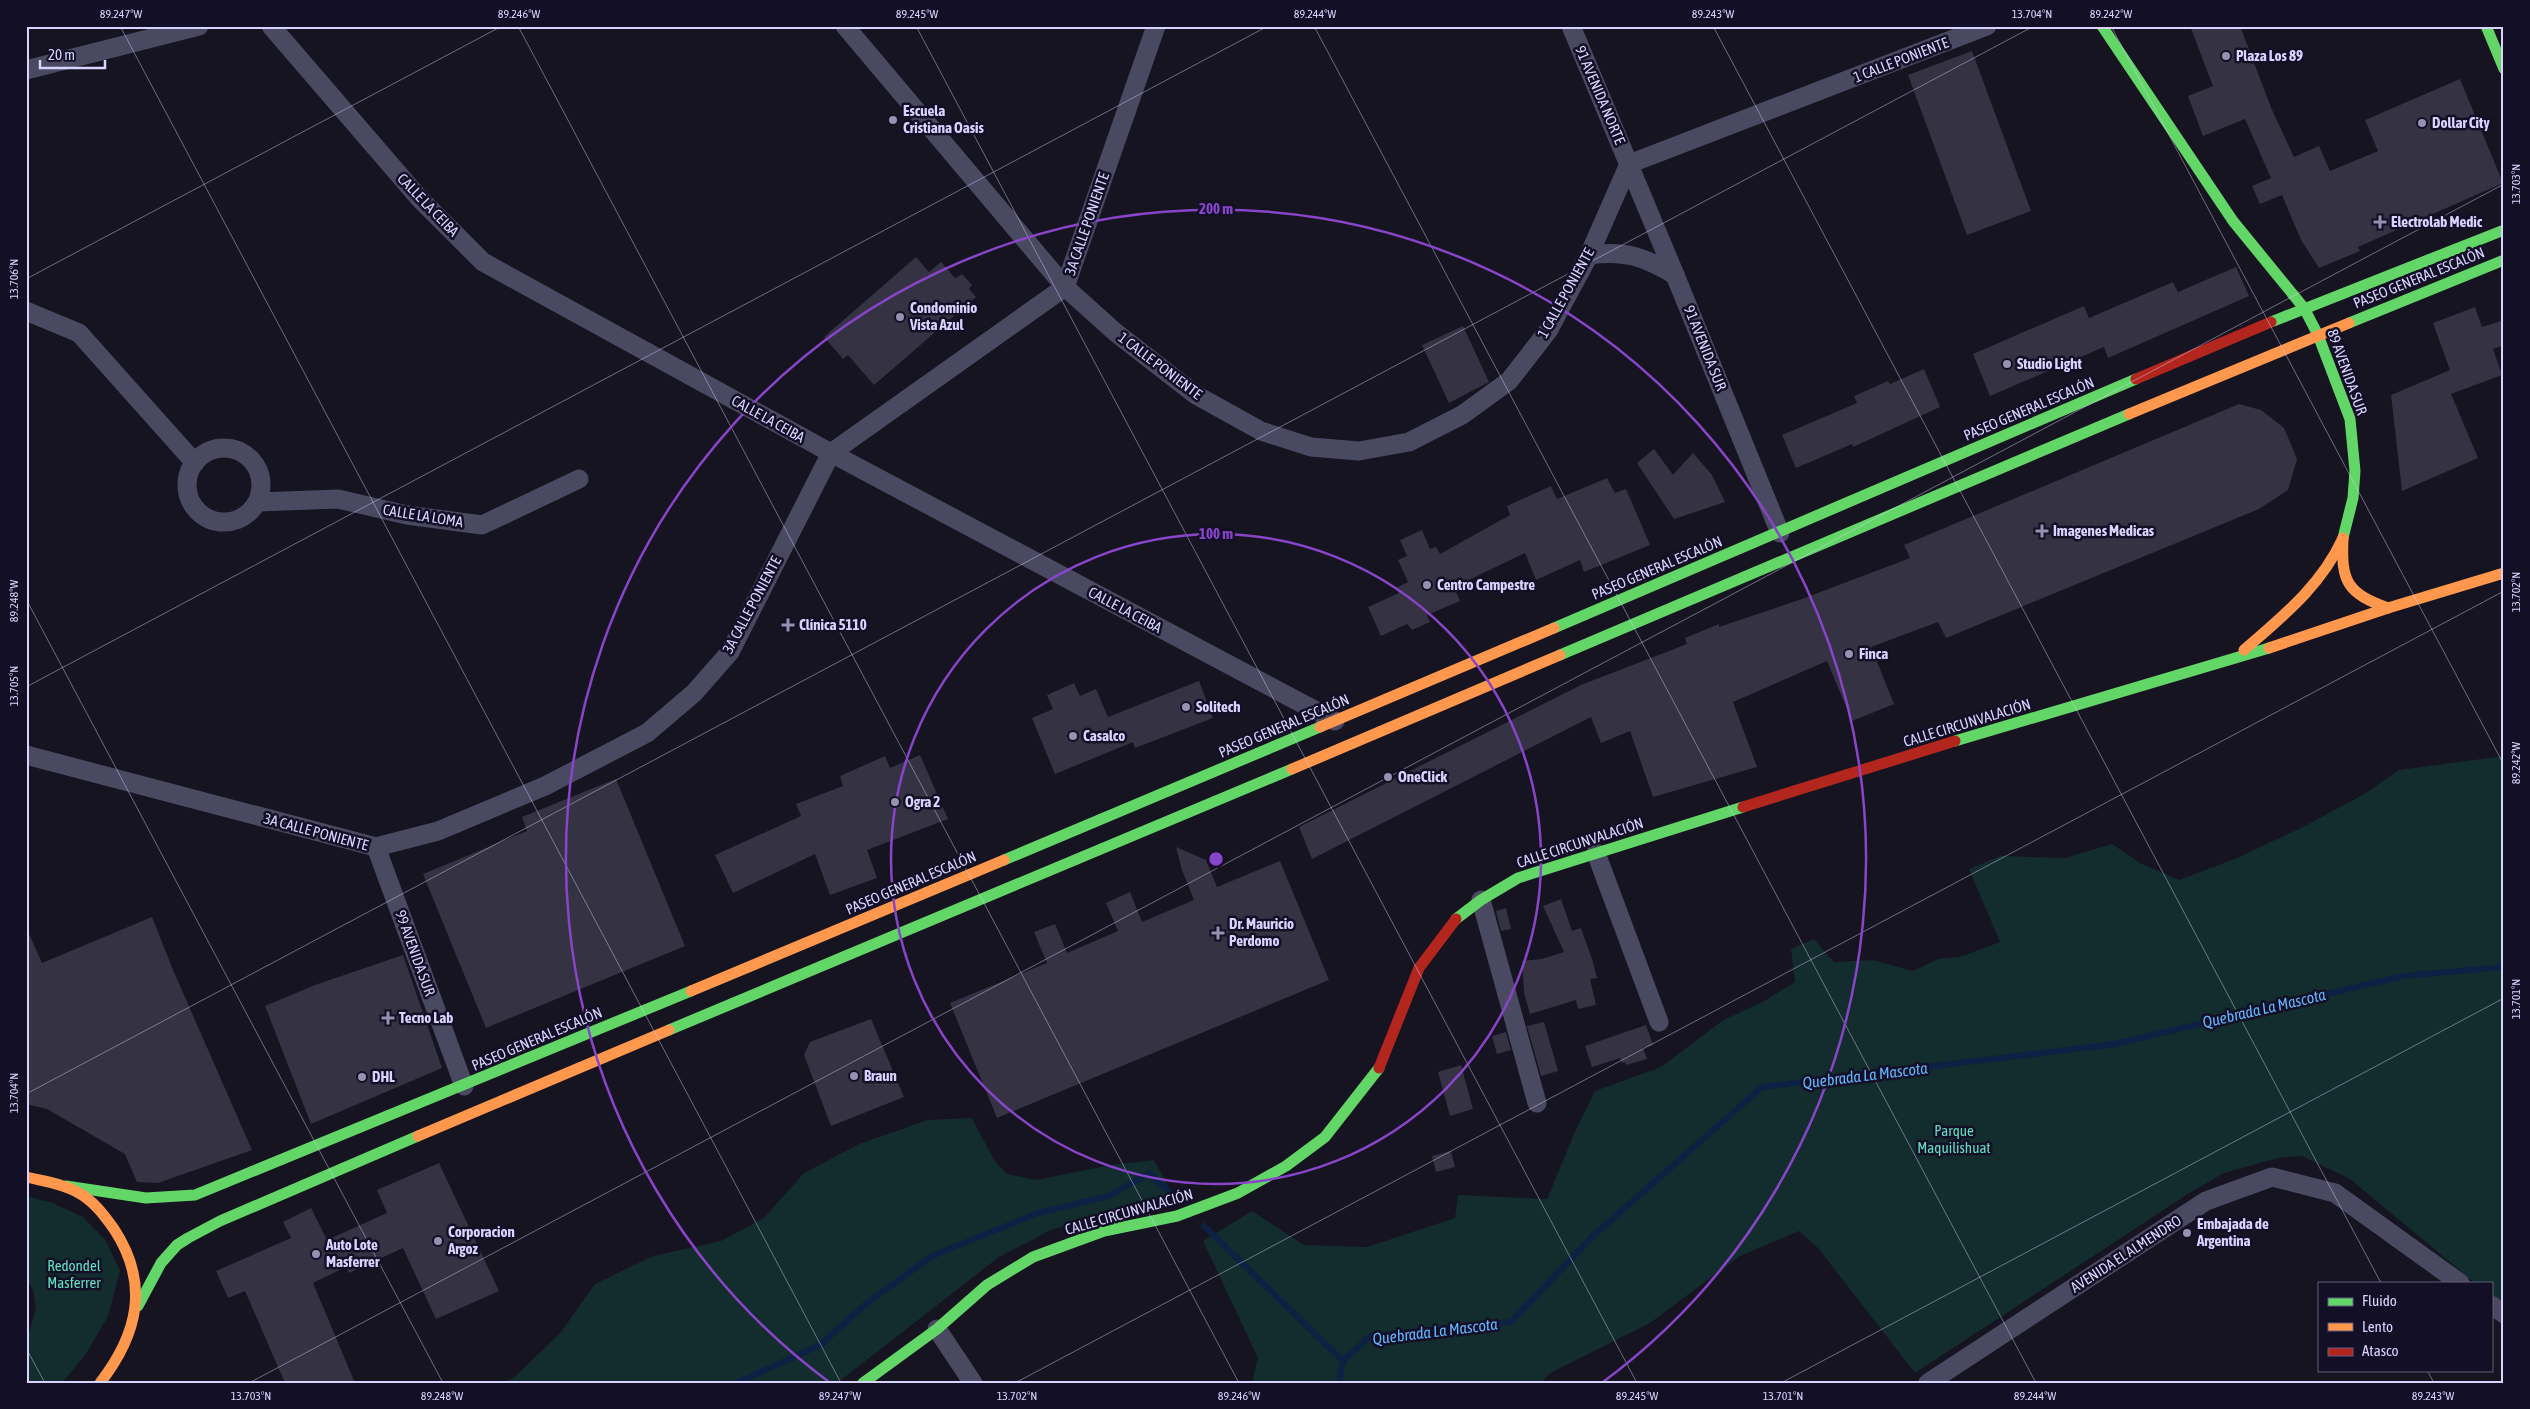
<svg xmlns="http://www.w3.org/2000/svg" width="2530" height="1409" viewBox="0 0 2530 1409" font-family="'Asap Condensed',sans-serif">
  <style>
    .green { fill: #132c2d }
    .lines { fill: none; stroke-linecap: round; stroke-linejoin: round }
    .stream { stroke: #0d2144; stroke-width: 6 }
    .building { fill: #343243 }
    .street { stroke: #4a4962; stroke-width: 19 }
    .fast { stroke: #63d668; stroke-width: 11 }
    .slow { stroke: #ff974d; stroke-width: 11 }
    .jam { stroke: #b3261e; stroke-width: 11 }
    .ticks { fill: none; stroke: #d9d4ff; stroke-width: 1; stroke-opacity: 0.45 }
    .ring { fill: none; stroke: #8945c9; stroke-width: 2.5 }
    .poi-dot { fill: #9591b1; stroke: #130f26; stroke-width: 2 }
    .labels { text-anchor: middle; stroke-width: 5; stroke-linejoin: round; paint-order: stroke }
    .poi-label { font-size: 15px; font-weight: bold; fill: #d9d4ff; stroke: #130f26; text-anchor: start }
    .street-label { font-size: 15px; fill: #d9d4ff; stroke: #130f26 }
    .park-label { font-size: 15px; fill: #5fe0c0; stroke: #130f26 }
    .water-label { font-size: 16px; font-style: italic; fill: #62b6ff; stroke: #130f26 }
    .centre { fill: #8945c9; stroke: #130f26; stroke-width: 2.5 }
    .ring-label { font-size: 15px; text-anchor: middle; font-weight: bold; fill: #8945c9; stroke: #130f26; stroke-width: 5; stroke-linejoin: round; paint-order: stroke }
    .neatline { fill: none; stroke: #d9d4ff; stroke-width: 2 }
    .ticks-label { font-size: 12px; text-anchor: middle; fill: #d9d4ff }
  </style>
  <rect width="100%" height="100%" fill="#161421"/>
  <g class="green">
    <polygon points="2504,756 2504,1306 2491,1296 2491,1283 2475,1283 2350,1179 2302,1156 2278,1158 2224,1173 2191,1192 1915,1373 1818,1248 1799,1231 1740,1256 1650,1323 1550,1373 1541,1383 1252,1383 1258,1358 1203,1241 1252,1211 1304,1245 1367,1247 1455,1218 1458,1195 1547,1199 1574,1134 1595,1091 1661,1067 1722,1021 1766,1000 1795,982 1791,949 1814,939 1834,962 1873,960 1913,971 1938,959 1960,957 2000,942 1969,869 2001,856 2065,858 2112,844 2140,863 2179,880 2237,858 2305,826 2366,793 2399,770"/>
    <polygon points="972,1118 994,1160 1007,1174 1036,1180 1110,1165 1154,1160 1174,1197 1053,1229 999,1257 837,1383 503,1383 515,1377 561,1332 595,1284 653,1256 721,1241 764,1218 804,1173 859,1144 928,1120"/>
    <polygon points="26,1196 53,1203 83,1217 106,1241 120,1271 108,1316 86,1354 62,1383 26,1383 26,1343 36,1308 33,1290 26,1278"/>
  </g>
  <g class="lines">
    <g class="stream">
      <polyline points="1204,1226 1343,1361"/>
      <polyline points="737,1383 820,1345 867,1303 932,1256 1038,1213 1109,1196 1149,1173 1174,1197"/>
      <polyline points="1339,1383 1343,1361 1370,1336 1511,1322 1593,1236 1762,1087 2115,1044 2403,976 2504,967"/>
    </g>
  </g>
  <g class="building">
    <polygon points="2190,26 2240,26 2272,110 2294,157 2319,146 2330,171 2378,151 2365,120 2460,79 2503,183 2358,247 2360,251 2319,268 2301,240 2282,195 2260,204 2252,186 2271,178 2245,119 2203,136 2188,96 2213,86"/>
    <polygon points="1972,51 2031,211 1967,235 1908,75"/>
    <polygon points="916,257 929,272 941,262 955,278 962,274 972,285 969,289 976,297 874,385 848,355 843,359 824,337"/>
    <polygon points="2236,267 2249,296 2108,358 2104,347 1990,396 1973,354 2084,306 2089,318 2173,282 2178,292"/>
    <polygon points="2475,307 2482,327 2504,320 2504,345 2493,349 2502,375 2451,394 2478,458 2402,491 2391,395 2450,370 2433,323"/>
    <polygon points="1463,326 1489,382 1449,403 1422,345"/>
    <polygon points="1924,369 1940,407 1853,447 1852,444 1796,468 1782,435 1857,403 1854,396 1888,381 1890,384"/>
    <polygon points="2239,404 2261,410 2284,428 2297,459 2288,490 2259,509 1946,638 1938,622 1871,647 1894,704 1852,721 1827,661 1733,702 1757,767 1653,797 1630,731 1601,743 1591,717 1312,859 1299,827 1581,685 1687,644 1685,638 1719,624 1719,627 1802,599 1910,558 1904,545"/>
    <polygon points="1654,449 1673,475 1693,453 1712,475 1725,502 1674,519 1637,463"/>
    <polygon points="1607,478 1615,493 1626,489 1650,545 1584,572 1580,560 1536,580 1525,553 1454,587 1460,601 1427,615 1430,622 1412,630 1407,624 1381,636 1368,607 1399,593 1396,588 1408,582 1398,560 1407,556 1400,540 1422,530 1430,549 1436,547 1440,554 1510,515 1507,506 1551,486 1557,499"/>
    <polygon points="1199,681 1213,718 1135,748 1133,742 1055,774 1032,718 1053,709 1047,695 1074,683 1080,696 1096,689 1108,717"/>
    <polygon points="920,755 948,819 867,850 877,878 830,895 815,854 733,893 715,855 801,816 796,804 843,786 840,776 885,756 890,768"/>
    <polygon points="616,779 685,946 486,1028 423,874 527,831 522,817"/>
    <polygon points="1176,847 1206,860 1217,887 1280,861 1329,980 997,1118 950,1003 1047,963 1034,932 1055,924 1067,953 1118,931 1106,903 1130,892 1142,922 1194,900 1182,870"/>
    <polygon points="1561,899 1572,931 1581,928 1593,962 1597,978 1590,979 1596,1005 1578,1009 1576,1000 1530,1014 1524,993 1522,961 1542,959 1564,952 1543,906"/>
    <polygon points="1506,908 1511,929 1501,931 1496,911"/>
    <polygon points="152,917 173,970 252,1150 158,1183 137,1182 125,1154 47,1109 26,1104 26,927 42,963"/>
    <polygon points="403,955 442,1068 311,1124 265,1006 315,985"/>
    <polygon points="871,1019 904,1097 831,1126 804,1055 810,1042"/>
    <polygon points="1544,1022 1558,1071 1541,1076 1527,1026"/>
    <polygon points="1646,1025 1653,1045 1643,1048 1647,1059 1626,1065 1625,1062 1622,1063 1620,1058 1592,1067 1585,1046"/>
    <polygon points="1506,1032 1511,1050 1497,1054 1492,1036"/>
    <polygon points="1461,1065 1473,1109 1450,1116 1438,1072"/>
    <polygon points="1451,1151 1455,1167 1436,1172 1432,1156"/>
    <polygon points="439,1163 499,1291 436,1319 403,1248 349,1273 346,1267 313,1283 355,1383 285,1383 245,1291 228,1298 216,1271 291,1238 283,1222 311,1208 327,1240 387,1213 377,1190"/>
  </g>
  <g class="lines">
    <g class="street">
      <polyline points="271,26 420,199 483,262 831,453 1335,721"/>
      <polyline points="845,26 1065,287 1115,332 1196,395 1261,431 1311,447 1359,451 1409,442 1462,415 1509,381 1548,331 1589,255 1629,164 1987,26"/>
      <polyline points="1571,26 1675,275 1780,533"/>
      <polyline points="26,70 199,26"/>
      <path d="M1589,255C1626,250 1644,257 1675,275"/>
      <polyline points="26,311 79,333 195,463"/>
      <circle cx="224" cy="485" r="37"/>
      <polyline points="258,502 338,499 407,515 482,525 579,479"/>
      <polyline points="26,755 376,847 438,831 545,786 647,733 694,693 730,652 831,453 1065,287 1156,26"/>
      <polyline points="376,847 464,1086"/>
      <polyline points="1596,853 1659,1022"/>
      <polyline points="1481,900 1537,1103"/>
      <polyline points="2491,1305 2504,1314"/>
      <polyline points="937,1329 973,1383"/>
      <polyline points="1928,1383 2206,1201 2272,1177 2335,1193 2460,1283"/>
    </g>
    <g class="fast">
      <polyline points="2102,26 2233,221 2304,308 2318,335 2350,419 2355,471 2353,498 2343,538"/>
      <polyline points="2486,26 2504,69"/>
      <polyline points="2271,322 2504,230"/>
      <polyline points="2349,323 2504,260"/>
      <polyline points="1554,628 2136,379"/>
      <polyline points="1560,655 2129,414"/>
      <polyline points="1955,741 2269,648"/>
      <polyline points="1004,860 1320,727"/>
      <polyline points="1456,919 1481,900 1518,878 1743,807"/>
      <polyline points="669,1030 1292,769"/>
      <polyline points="66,1186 146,1198 195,1195 691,991"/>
      <polyline points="138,1306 161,1263 177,1245 188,1238 220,1221 418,1136"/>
      <polyline points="863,1383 937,1329 987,1285 1033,1257 1104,1231 1177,1216 1238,1193 1286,1166 1325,1137 1379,1068"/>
    </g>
    <g class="slow">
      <polyline points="2129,414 2349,323"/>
      <path d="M2343,539C2341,582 2347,593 2388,608"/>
      <polyline points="2269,648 2388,608 2504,573"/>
      <path d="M2244,650C2283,616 2321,586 2343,538"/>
      <polyline points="1320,727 1554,628"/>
      <polyline points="1292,769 1560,655"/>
      <polyline points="691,991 1004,860"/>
      <polyline points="418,1136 669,1030"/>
      <path d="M26,1177C43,1181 61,1183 77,1192C93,1200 104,1215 114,1229C150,1284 138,1334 100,1383"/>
    </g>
    <g class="jam">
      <polyline points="2136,379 2271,322"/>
      <polyline points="1743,807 1955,741"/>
      <polyline points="1379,1068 1419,968 1456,919"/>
    </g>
  </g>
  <path class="ticks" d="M120,26L841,1383M518,26L1239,1383M916,26L1637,1383M1314,26L2036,1383M1713,26L2381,1283M2111,26L2504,765M26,279L502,26M26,599L443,1383M26,687L1268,26M26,1094L2034,26M26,1348L45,1383M2427,1370L2434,1383M249,1383L2504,184M1015,1383L2504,591M1781,1383L2504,998"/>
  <g class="ring">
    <circle cx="1216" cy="859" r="325"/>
    <path d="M829 1382A650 650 0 1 1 1603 1382"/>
  </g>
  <g class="poi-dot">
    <circle cx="2226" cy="56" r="5"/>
    <circle cx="893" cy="120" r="5"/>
    <circle cx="2422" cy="123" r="5"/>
    <path d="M2377.5 214.5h5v5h5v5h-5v5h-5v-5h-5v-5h5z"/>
    <circle cx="900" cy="317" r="5"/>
    <circle cx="2007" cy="364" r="5"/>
    <path d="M2039.5 523.5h5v5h5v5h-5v5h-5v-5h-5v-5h5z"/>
    <circle cx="1427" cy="585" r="5"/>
    <path d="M785.5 617.5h5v5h5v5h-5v5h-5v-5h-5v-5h5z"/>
    <circle cx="1849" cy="654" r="5"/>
    <circle cx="1186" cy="707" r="5"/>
    <circle cx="1073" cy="736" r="5"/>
    <circle cx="1388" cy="777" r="5"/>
    <circle cx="895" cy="802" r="5"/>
    <path d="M1215.5 925.5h5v5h5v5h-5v5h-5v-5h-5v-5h5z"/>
    <path d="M385.5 1010.5h5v5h5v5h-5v5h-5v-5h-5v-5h5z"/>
    <circle cx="854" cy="1076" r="5"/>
    <circle cx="362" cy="1077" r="5"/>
    <circle cx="2187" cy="1233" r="5"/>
    <circle cx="438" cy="1241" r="5"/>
    <circle cx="316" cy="1254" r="5"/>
  </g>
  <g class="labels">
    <g class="poi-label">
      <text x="2236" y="61">Plaza Los 89</text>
      <text x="903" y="116">Escuela<tspan x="903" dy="17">Cristiana Oasis</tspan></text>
      <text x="2432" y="128">Dollar City</text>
      <text x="2391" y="227">Electrolab Medic</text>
      <text x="910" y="313">Condominio<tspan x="910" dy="17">Vista Azul</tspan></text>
      <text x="2017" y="369">Studio Light</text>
      <text x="2053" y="536">Imagenes Medicas</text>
      <text x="1437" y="590">Centro Campestre</text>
      <text x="799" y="630">Clínica 5110</text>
      <text x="1859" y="659">Finca</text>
      <text x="1196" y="712">Solitech</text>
      <text x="1083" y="741">Casalco</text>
      <text x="1398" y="782">OneClick</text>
      <text x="905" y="807">Ogra 2</text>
      <text x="1229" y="929">Dr. Mauricio<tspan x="1229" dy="17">Perdomo</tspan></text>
      <text x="399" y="1023">Tecno Lab</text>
      <text x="864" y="1081">Braun</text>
      <text x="372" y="1082">DHL</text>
      <text x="2197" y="1229">Embajada de<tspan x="2197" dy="17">Argentina</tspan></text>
      <text x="448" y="1237">Corporacion<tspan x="448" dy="17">Argoz</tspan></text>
      <text x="326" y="1250">Auto Lote<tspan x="326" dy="17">Masferrer</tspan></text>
    </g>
    <g class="street-label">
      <text transform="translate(1901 60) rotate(-21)" y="5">1 CALLE PONIENTE</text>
      <text transform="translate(1600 95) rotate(67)" y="5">91 AVENIDA NORTE</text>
      <text transform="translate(428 205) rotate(46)" y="5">CALLE LA CEIBA</text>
      <text transform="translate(1087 224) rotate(-71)" y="5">3A CALLE PONIENTE</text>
      <text transform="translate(2419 278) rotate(-22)" y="5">PASEO GENERAL ESCALÓN</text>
      <text transform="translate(1566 293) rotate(-61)" y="5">1 CALLE PONIENTE</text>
      <text transform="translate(1705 348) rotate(68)" y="5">91 AVENIDA SUR</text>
      <text transform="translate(1160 366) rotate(37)" y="5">1 CALLE PONIENTE</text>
      <text transform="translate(2347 372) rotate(70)" y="5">89 AVENIDA SUR</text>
      <text transform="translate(2029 409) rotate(-23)" y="5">PASEO GENERAL ESCALÓN</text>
      <text transform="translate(768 419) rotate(29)" y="5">CALLE LA CEIBA</text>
      <text transform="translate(423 516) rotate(9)" y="5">CALLE LA LOMA</text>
      <text transform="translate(1657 568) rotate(-23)" y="5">PASEO GENERAL ESCALÓN</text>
      <text transform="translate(752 605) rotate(-62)" y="5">3A CALLE PONIENTE</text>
      <text transform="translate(1125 610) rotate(28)" y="5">CALLE LA CEIBA</text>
      <text transform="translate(1967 723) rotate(-17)" y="5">CALLE CIRCUNVALACIÓN</text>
      <text transform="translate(1284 726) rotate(-23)" y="5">PASEO GENERAL ESCALÓN</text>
      <text transform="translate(316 832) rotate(15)" y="5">3A CALLE PONIENTE</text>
      <text transform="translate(1580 843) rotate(-18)" y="5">CALLE CIRCUNVALACIÓN</text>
      <text transform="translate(911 883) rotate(-23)" y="5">PASEO GENERAL ESCALÓN</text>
      <text transform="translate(415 953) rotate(70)" y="5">99 AVENIDA SUR</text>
      <text transform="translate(537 1039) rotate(-23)" y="5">PASEO GENERAL ESCALÓN</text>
      <text transform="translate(1129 1212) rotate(-16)" y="5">CALLE CIRCUNVALACIÓN</text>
      <text transform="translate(2126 1254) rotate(-33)" y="5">AVENIDA EL ALMENDRO</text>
    </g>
    <g class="park-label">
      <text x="1954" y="1136">Parque<tspan x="1954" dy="17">Maquilishuat</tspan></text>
      <text x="74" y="1271">Redondel<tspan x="74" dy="17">Masferrer</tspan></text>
    </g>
    <g class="water-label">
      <text transform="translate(2264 1008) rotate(-13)" y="6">Quebrada La Mascota</text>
      <text transform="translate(1865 1075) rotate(-7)" y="6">Quebrada La Mascota</text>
      <text transform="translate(1435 1331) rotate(-7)" y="6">Quebrada La Mascota</text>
    </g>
  </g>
  <circle cx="1216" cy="859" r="8" class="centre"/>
  <g class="ring-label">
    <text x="1216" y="214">200 m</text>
    <text x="1216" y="539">100 m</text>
  </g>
  <rect width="2530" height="1409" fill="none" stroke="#130f26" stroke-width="55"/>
  <rect x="2318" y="1282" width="175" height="90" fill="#130f26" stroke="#625e7d"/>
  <rect x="2328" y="1298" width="25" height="8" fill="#63d668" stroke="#625e7d"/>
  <text x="2362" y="1306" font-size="15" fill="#d9d4ff">Fluido</text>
  <rect x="2328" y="1323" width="25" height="8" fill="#ff974d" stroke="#625e7d"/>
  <text x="2362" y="1332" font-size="15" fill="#d9d4ff">Lento</text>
  <rect x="2328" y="1348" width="25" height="8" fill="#b3261e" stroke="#625e7d"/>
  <text x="2362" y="1356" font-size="15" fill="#d9d4ff">Atasco</text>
  <path d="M40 60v8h65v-8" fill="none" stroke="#d9d4ff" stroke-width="2.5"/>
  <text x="48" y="60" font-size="15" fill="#d9d4ff" stroke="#130f26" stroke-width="4" paint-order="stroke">20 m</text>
  <rect x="28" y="28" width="2474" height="1354" class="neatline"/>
  <g class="ticks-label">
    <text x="121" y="18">89.247°W</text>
    <text x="519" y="18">89.246°W</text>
    <text x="917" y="18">89.245°W</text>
    <text x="1315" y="18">89.244°W</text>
    <text x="1713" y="18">89.243°W</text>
    <text x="2032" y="18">13.704°N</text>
    <text x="2111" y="18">89.242°W</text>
    <text transform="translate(2516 184) rotate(-90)" y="4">13.703°N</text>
    <text transform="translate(14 279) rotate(-90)" y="4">13.706°N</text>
    <text transform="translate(2516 592) rotate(-90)" y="4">13.702°N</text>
    <text transform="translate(14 601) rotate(-90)" y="4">89.248°W</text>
    <text transform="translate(14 686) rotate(-90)" y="4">13.705°N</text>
    <text transform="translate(2516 763) rotate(-90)" y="4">89.242°W</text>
    <text transform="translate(2516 999) rotate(-90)" y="4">13.701°N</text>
    <text transform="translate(14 1093) rotate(-90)" y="4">13.704°N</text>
    <text x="251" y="1400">13.703°N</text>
    <text x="442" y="1400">89.248°W</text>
    <text x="840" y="1400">89.247°W</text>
    <text x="1017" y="1400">13.702°N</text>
    <text x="1239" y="1400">89.246°W</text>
    <text x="1637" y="1400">89.245°W</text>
    <text x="1783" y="1400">13.701°N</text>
    <text x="2035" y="1400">89.244°W</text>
    <text x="2433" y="1400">89.243°W</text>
  </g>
</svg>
